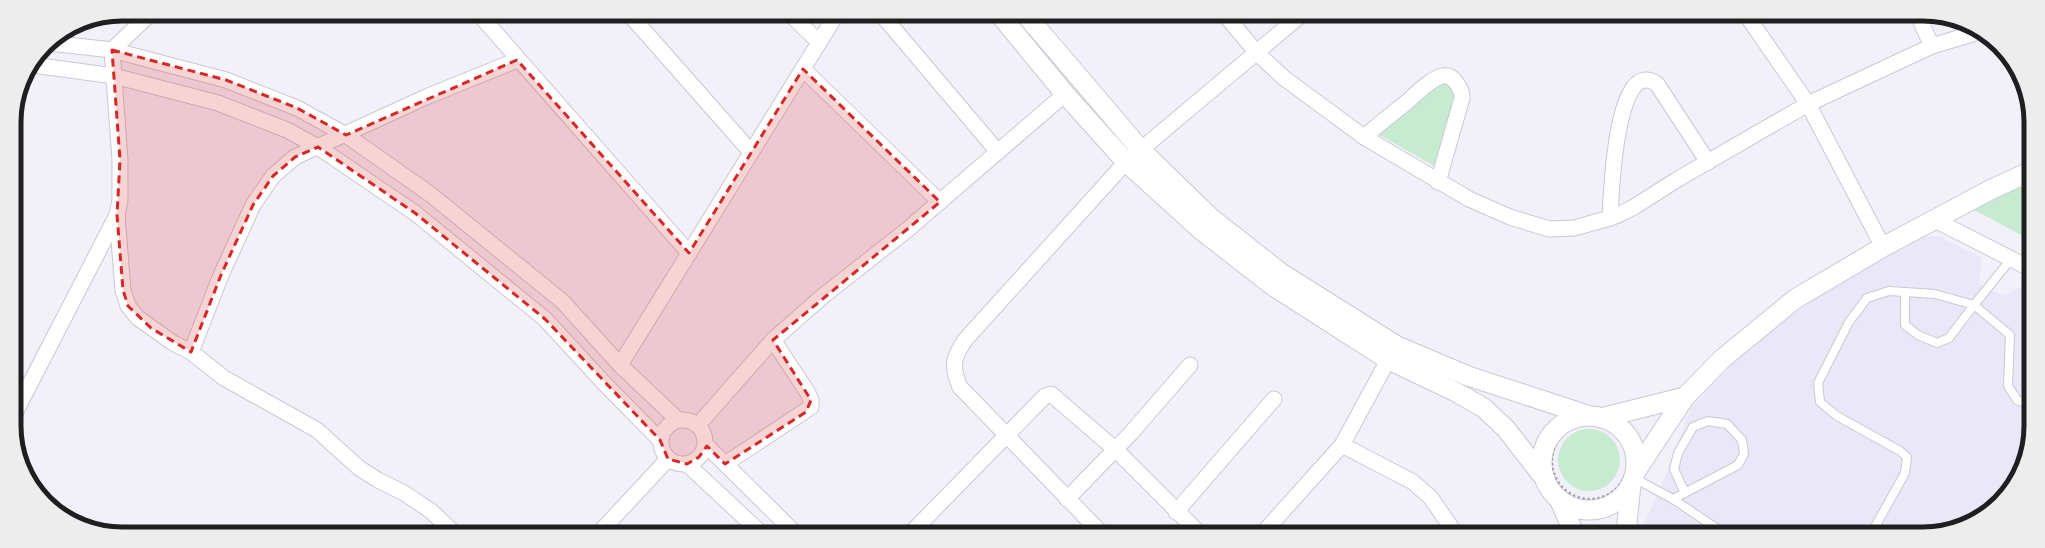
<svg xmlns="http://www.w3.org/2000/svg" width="2045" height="548" viewBox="0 0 2045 548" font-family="Cabin,sans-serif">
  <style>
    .built { fill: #eae7f8 }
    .green { fill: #c7ebd0 }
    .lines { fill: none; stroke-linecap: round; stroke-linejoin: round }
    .service-casing { stroke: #cac8d1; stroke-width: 10 }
    .minor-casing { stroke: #cac8d1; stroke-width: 17 }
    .tertiary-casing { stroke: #cac8d1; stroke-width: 21 }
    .path { stroke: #9b9ba1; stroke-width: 2.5; stroke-dasharray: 2 3; stroke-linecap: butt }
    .service { stroke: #fff; stroke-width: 8 }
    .minor { stroke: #fff; stroke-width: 15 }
    .tertiary { stroke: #fff; stroke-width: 19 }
    .marked { fill: #d62828; fill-opacity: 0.2; stroke: #d62828; stroke-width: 3; stroke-dasharray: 8 5; stroke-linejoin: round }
    .rim { fill: none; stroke: #1f1f22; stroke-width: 5 }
  </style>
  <rect width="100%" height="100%" fill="#f2f1fa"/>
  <polygon class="built" points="1938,236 1981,257 1980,284 2003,296 2029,283 2029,447 2016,480 1994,507 1964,526 1930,534 1643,533 1644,524 1662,484 1691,408 1746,350 1831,286 1915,237"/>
  <g class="green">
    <polygon points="1928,16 1947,18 1931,23"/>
    <polygon points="1441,74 1459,91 1436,167 1376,133"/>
    <polygon points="2029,168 2029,239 1953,199"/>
    <circle cx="1589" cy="460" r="31"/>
  </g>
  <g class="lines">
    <g class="service-casing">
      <g id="service">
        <polyline points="1905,292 1905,325 1918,335 1937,343 1949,338 1974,305 2010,335 2008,386 2017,400 2029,405"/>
        <polyline points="1634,478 1673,499 1725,534"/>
        <polyline points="1673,499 1738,465 1744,454 1742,440 1727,424 1708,421 1693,427 1678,453 1674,469 1685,493"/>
        <polyline points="1871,534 1905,473 1907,457 1900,451 1837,416 1820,402 1818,383 1849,322 1867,298 1889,291 1935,294 1974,305 2011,259"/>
      </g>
    </g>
    <g class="minor-casing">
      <g id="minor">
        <polyline points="479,14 689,253"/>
        <polyline points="630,15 751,152"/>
        <polyline points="791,15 819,42"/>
        <polyline points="882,15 998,152"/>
        <polyline points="1225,15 1257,53 1284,78 1364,137 1469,199 1510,217 1549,229 1574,228 1610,218 1620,214 1634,207 1678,179 1808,104 1932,46 1975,33"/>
        <polyline points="1747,16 1808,104 1883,247"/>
        <polyline points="1918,16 1932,46"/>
        <polyline points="50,43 112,50 226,80 297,108 346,135 430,194 562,301 620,365 678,420"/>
        <polyline points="33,65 114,76 218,103 287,130 318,147 415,213 545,319 603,382 660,440"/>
        <polyline points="803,69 940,202"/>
        <path d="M1364,137C1378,125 1393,113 1407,102C1417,93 1429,80 1442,76C1453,73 1462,89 1462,98L1438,182"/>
        <polyline points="117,215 123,290 128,306 138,318 173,343 191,352 224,378 317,430 359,468 378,480 404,493 431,511 453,532"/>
        <path d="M1610,218C1611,199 1615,54 1657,84L1708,162"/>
        <polyline points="1935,220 2029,268"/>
        <polyline points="191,352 221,275 253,205 273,176 295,157 426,97 517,60"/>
        <polyline points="620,365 836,15"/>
        <polyline points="16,411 117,215 120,200 120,160 112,50 150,14"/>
        <circle cx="683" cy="442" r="22"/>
        <polyline points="698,425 773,340 823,296 907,230 1065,94"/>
        <polyline points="705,444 795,533"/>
        <polyline points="1342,445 1413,482 1431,498 1455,533"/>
        <polyline points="687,464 761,533"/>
        <polyline points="725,464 811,407 811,400 808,393 773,340"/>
        <polyline points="1067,499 1132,432 1190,365"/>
        <polyline points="1176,512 1274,399"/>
        <polyline points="600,532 668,459"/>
        <polyline points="911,533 1045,396 1051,394 1116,450 1199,533"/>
        <path d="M1101,533L960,387C951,366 953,358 965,340L1126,162L1301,15"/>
        <polyline points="1263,533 1342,445 1393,351"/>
      </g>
    </g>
    <g class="tertiary-casing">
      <g id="tertiary">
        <polyline points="1000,15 1065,94 1126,162 1201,230 1273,286 1387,359 1456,392 1484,408 1506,429 1545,479"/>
        <polyline points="1026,15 1141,150 1211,218 1281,273 1397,346 1468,376 1590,416"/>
        <circle cx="1589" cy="463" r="47"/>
        <polyline points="1601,418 1685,397"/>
        <polyline points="1636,471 1685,397 1722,359 1795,299 1883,247 1990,190 2029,172"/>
        <polyline points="1559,499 1574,533"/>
        <polyline points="1626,533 1631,484"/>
      </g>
    </g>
    <circle class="path" cx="1590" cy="461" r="38"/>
    <use href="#service" class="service"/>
    <use href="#minor" class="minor"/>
    <use href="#tertiary" class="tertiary"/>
  </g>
  <path class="marked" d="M112,50L226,80L297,108L346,135L517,60L689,253L803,69L940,202L773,340L811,400L806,412L725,464L707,446L699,457L687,464L668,459L660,440L545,319L415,213L318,147L295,157L273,176L253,205L221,275L191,352L151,328L128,306L123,290L117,215L120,160Z"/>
  <path d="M0 0H2045V548H0ZM122 21H1923A101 101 0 0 1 2024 122V426A101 101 0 0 1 1923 527H122A101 101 0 0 1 21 426V122A101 101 0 0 1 122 21Z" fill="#ededed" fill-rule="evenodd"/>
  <path class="rim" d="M122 21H1923A101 101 0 0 1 2024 122V426A101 101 0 0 1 1923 527H122A101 101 0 0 1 21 426V122A101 101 0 0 1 122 21Z"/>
</svg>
